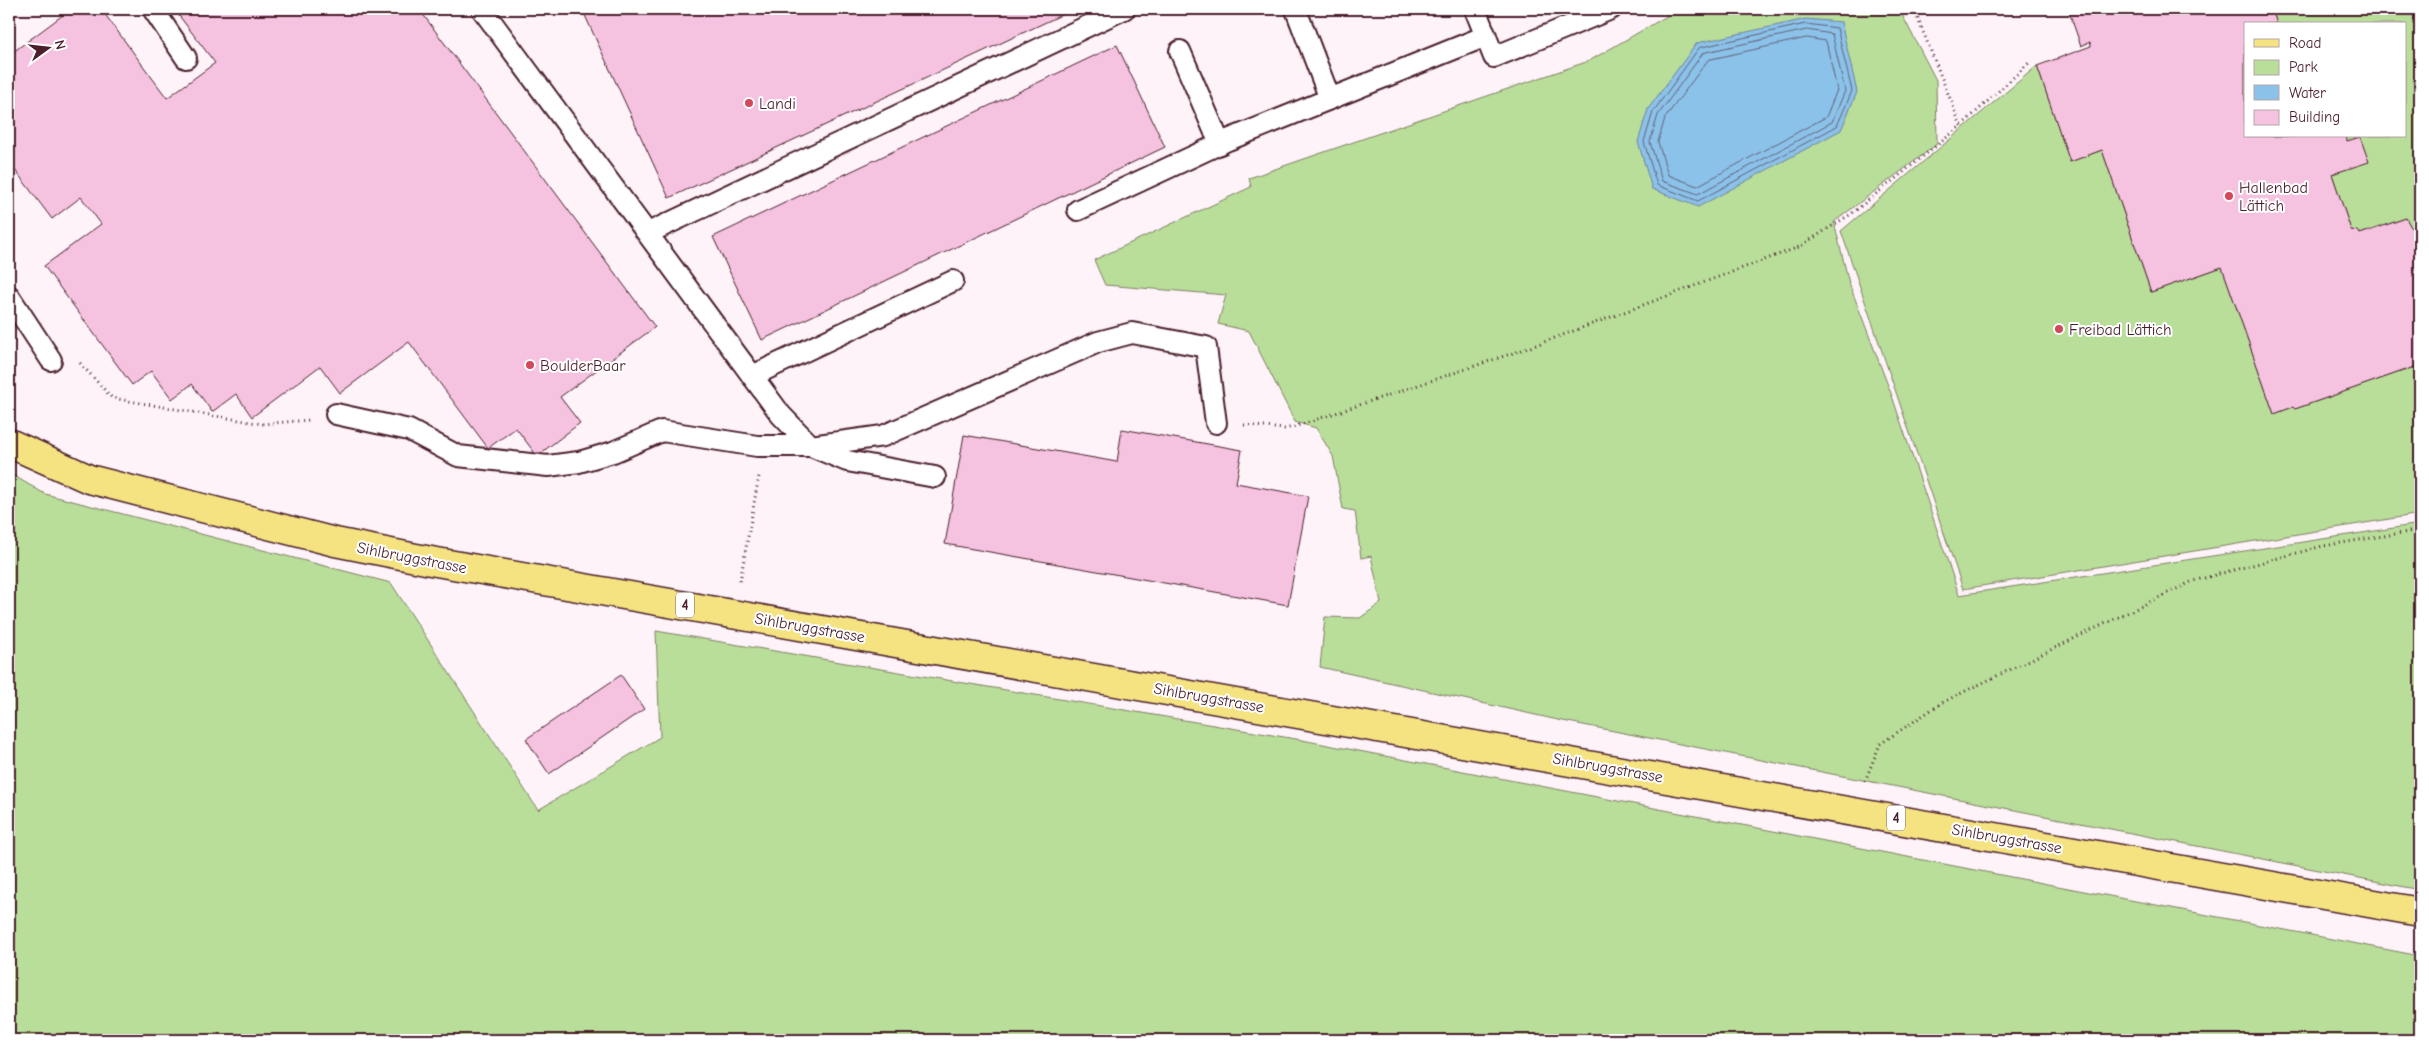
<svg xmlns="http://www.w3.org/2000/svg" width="2429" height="1049" viewBox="0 0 2429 1049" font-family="'Comic Neue',sans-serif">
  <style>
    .green { fill: #b8de9a; stroke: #817e62 }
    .water { fill: #8bc2e9; stroke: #71819d }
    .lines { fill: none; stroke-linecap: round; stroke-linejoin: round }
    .shore { stroke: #646077; stroke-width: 1 }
    .building { fill: #f5c2e0; stroke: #4a1f2b }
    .service-casing { stroke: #4a1f2b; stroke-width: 24 }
    .primary-casing { stroke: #4a1f2b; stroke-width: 31 }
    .path { stroke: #4a1f2b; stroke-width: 3; stroke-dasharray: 1 4; stroke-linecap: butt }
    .service { stroke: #fff; stroke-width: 20 }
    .primary { stroke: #f5e382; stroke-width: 28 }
    .poi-dot { fill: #d1495b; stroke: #fff; stroke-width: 2 }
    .labels { text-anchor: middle; stroke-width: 4; stroke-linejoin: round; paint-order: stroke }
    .shield { fill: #fff; stroke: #80626b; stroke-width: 1 }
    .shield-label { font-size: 15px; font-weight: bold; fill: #4a1f2b }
    .poi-label { font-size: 16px; fill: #4a1f2b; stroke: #fff; text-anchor: start }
    .street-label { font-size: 16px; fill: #4a1f2b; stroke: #fff }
  </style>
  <rect width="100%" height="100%" fill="#fdf3f9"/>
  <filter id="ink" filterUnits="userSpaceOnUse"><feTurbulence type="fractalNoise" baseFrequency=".02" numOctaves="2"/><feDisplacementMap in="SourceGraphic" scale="10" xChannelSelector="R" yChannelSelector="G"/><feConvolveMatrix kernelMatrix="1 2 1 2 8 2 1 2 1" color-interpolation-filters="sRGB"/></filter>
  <g filter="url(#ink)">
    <g class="green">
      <polygon points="1665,9 1899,9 1936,80 1937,144 1834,222 1849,283 1892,396 1959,595 2420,524 2420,890 1558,720 1320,667 1325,617 1360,618 1381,603 1371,556 1361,558 1355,511 1343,509 1333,456 1316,428 1295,422 1249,331 1218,324 1226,295 1105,285 1094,260 1251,187 1249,178 1589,61 1667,16"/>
      <polygon points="2272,9 2420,9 2420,251 2406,218 2360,234 2357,231 2351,230 2332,174 2369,161 2347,141 2346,136 2405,136 2405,24 2277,24"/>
      <polygon points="2037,66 2070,162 2102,150 2151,292 2222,267 2274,414 2293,407 2295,409 2420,365 2420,514 1963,589 1841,231"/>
      <polygon points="9,473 45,494 391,583 538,810 660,737 656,631 1302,740 2420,956 2420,1040 9,1040"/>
    </g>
    <polygon class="water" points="1806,19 1841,22 1857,92 1841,130 1698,207 1652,189 1638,142 1648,109 1697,43"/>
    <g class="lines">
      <g class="shore">
        <polygon points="1806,24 1837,28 1852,91 1837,126 1698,201 1657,185 1644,142 1653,112 1699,48"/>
        <polygon points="1807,30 1832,34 1845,91 1832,122 1698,194 1662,181 1650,142 1658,115 1703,53"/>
        <polygon points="1807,38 1826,41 1837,90 1826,117 1697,186 1668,175 1658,142 1665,118 1708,60"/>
      </g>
    </g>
    <g class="building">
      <polygon points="71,9 101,9 167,98 215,63 174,9 419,9 655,327 560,397 580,423 537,456 516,428 488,448 409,342 340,393 320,366 252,417 236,394 212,412 192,384 172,399 151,371 132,385 44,266 101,224 81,197 52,219 9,162 9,55"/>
      <polygon points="582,9 1074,9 669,198"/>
      <polygon points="2068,9 2272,9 2277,24 2245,24 2245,136 2346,136 2347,141 2360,137 2369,162 2332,174 2351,230 2357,231 2360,234 2406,218 2412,229 2420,251 2420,365 2295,409 2293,407 2274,414 2222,267 2151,292 2102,150 2070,162 2037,66 2091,46 2090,42 2081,46"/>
      <polygon points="1117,45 1165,147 762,340 713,237"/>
      <polygon points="1122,429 1242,450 1236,483 1308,496 1288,605 945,544 964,435 1117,462"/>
      <polygon points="621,675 644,709 549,774 526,739"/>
    </g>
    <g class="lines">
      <g class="service-casing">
        <g id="service">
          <polyline points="153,9 186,58"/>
          <polyline points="482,9 781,415 811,446 847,461 935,477"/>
          <polyline points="1299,9 1296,10 1330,99"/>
          <polyline points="1475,9 1494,57 1611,9"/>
          <polyline points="1180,51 1220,144"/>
          <polyline points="1078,210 1228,140 1486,36"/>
          <polyline points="648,233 1124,9"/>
          <polyline points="9,296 51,360"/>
          <polyline points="752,376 953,281"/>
          <polyline points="336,414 409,430 458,456 548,466 579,462 613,452 662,431 757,446 811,446 883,436 1098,342 1132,333 1206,347 1216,423"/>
        </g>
      </g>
      <g class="primary-casing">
        <polyline id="primary" points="9,443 89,479 335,542 431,561 2420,912"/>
      </g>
      <g class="path">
        <polyline points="1914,9 1961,126"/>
        <polyline points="80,363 112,398 262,424 309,420"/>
        <polyline points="1244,425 1285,429 1297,426 1525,349 1799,247 1851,214 1961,126 2031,61"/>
        <polyline points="740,581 759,476"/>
        <polyline points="1865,781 1880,744 1943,702 2193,581 2323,546 2420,530"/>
      </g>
      <use href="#service" class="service"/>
      <use href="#primary" class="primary"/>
    </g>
  </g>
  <g class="poi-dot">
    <circle cx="749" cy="103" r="5"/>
    <circle cx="2229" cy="196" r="5"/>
    <circle cx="2059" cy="329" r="5"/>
    <circle cx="530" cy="365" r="5"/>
  </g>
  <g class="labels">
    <g class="shield">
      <rect x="676" y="592.5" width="18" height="25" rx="4"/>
      <rect x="1887" y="805.5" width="18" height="25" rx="4"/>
    </g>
    <g class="shield-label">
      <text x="685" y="610">4</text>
      <text x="1896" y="823">4</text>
    </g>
    <g class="poi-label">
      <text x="759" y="109">Landi</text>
      <text x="2239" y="193">Hallenbad<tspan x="2239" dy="18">Lättich</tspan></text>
      <text x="2069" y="335">Freibad Lättich</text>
      <text x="540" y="371">BoulderBaar</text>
    </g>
    <g class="street-label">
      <text transform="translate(412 557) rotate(11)" y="6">Sihlbruggstrasse</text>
      <text transform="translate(810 627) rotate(10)" y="6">Sihlbruggstrasse</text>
      <text transform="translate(1209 697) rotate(10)" y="6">Sihlbruggstrasse</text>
      <text transform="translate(1608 767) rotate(10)" y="6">Sihlbruggstrasse</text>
      <text transform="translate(2007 838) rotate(10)" y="6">Sihlbruggstrasse</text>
    </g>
  </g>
  <rect width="2429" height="1049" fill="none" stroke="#fff" stroke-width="30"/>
  <rect x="15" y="15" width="2399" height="1019" fill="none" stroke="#4a1f2b" stroke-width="2" filter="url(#ink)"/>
  <rect x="2244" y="22" width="162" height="115" fill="#ffffff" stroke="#b7a5aa"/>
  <rect x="2254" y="39" width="25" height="8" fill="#f5e382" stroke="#b7a5aa"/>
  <text x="2289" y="48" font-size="15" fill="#4a1f2b">Road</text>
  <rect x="2254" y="60" width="25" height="15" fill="#b8de9a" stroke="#b7a5aa"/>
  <text x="2289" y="72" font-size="15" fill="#4a1f2b">Park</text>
  <rect x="2254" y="85" width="25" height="15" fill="#8bc2e9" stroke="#b7a5aa"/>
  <text x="2289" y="98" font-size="15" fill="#4a1f2b">Water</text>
  <rect x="2254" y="110" width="25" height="15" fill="#f5c2e0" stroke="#b7a5aa"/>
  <text x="2289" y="122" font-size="15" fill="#4a1f2b">Building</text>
  <g transform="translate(48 48) rotate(75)" stroke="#ffffff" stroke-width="4" paint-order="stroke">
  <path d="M0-4L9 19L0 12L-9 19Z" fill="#4a1f2b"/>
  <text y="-8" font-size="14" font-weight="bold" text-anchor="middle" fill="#4a1f2b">N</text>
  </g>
</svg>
